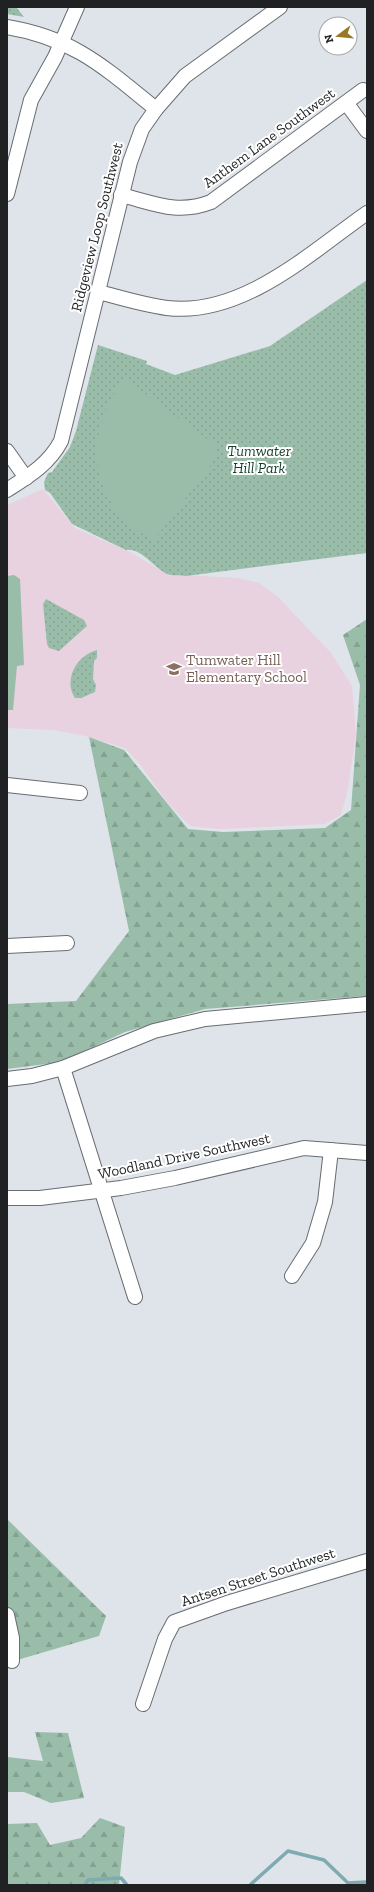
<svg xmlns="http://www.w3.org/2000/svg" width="374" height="1892" viewBox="0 0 374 1892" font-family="'Zilla Slab',serif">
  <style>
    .education { fill: #e8d2df }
    .forest { fill: url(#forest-firs) }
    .park { fill: url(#park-dots) }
    .garden { fill: #9abdaa }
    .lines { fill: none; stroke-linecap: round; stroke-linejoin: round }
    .stream { stroke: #7dabb1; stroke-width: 3.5 }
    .minor-casing { stroke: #686d72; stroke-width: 16 }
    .minor { stroke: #fff; stroke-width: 14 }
    .labels { text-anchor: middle; stroke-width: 4; stroke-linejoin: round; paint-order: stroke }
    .street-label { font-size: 15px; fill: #1f2123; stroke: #fff }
    .park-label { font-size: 15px; font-style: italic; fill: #12422d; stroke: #fff }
    .education-label { font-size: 15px; fill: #785e54; stroke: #fff; text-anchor: start }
  </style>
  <defs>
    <pattern id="forest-firs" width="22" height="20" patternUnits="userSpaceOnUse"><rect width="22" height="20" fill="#9abdaa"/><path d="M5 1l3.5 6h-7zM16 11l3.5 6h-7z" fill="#84a292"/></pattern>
    <pattern id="park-dots" width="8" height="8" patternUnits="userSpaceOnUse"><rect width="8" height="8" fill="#9abdaa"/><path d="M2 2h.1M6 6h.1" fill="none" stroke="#84a292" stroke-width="1.8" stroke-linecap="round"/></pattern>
  </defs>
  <rect width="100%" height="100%" fill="#dee4e9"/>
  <polygon class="education" points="43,489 75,528 130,552 167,574 237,578 259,583 277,596 331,653 352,686 356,734 348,789 341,815 325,824 221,829 190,826 167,802 139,763 125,748 85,736 54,730 7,728 7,505"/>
  <g class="forest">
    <polygon points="367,619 367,996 205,1009 125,1032 61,1062 7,1069 7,1004 76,1001 129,931 89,737 124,750 188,829 223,832 325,828 351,810 360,685 343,635"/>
    <polygon points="7,1519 106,1616 99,1636 7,1663"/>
    <polygon points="35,1732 68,1733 84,1798 51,1803 24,1792 7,1792 7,1757 43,1761"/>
    <polygon points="100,1818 125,1827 119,1885 7,1885 7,1824 37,1823 50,1845 81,1838"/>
  </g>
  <g class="park">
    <polygon points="7,7 16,7 24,17 7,14"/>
    <path d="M367,280V553L186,576C181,575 172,576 167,574C154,568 142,548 126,550L72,524L50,493L45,490L44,482L48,473L52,472L70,447L76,431L98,345L147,361L146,364L175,375L270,346Z"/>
    <polygon points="46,599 84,620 87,626 59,651 49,648 47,644 43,604"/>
    <path d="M97,650V658L94,661L93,679L96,685L95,692L81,698H75C63,679 77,655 97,650Z"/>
  </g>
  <g class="garden">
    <path d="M125,379L215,445L217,457L154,540C102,515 83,461 107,407C111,397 118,388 125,379Z"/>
    <polygon points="14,575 20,579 24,665 17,666 13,710 7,710 7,576"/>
  </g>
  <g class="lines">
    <g class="stream">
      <polyline points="85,1885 88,1880 121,1878 127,1885"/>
      <polyline points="250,1885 288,1851 324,1860 348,1883 367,1882"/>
    </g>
    <g class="minor-casing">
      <g id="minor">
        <path d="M7,27C74,38 105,68 156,109"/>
        <polyline points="347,104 367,131"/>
        <polyline points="7,194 31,100 55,57 77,7"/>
        <path d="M121,195C154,203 177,215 211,202L363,90"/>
        <path d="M99,292C121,298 144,305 167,308C242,317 310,253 367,213"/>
        <polyline points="7,451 26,478"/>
        <path d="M7,490C29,476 49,464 61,441L130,162L142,129L156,109L185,76L280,7"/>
        <polyline points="7,785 80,793"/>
        <polyline points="7,946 67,943"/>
        <polyline points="63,1068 135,1297"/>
        <polyline points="7,1079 32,1076 63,1068 154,1031 205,1019 367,1004"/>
        <polyline points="7,1198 40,1198 121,1188 175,1178 304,1148 367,1153"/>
        <polyline points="292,1276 313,1243 325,1202 331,1150"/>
        <polyline points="7,1615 12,1638 12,1661"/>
        <polyline points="143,1704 165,1639 174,1622 227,1603 367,1561"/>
      </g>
    </g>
    <use href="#minor" class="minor"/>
  </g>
  <defs>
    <g id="school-bare" transform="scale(1.2)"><path d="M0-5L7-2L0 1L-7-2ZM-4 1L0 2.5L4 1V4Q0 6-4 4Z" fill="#8d6e63" stroke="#fff" stroke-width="2.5" paint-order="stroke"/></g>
  </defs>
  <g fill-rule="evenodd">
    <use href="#school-bare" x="174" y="669"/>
  </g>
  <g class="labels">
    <g class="street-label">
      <text transform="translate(269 138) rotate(-36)" y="5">Anthem Lane Southwest</text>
      <text transform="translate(97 227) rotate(-76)" y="5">Ridgeview Loop Southwest</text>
      <text transform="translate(184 1156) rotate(-12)" y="5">Woodland Drive Southwest</text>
      <text transform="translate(258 1577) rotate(-18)" y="5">Antsen Street Southwest</text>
    </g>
    <g class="park-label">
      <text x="259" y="456">Tumwater<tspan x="259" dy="17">Hill Park</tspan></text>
    </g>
    <g class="education-label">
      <text x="186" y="665">Tumwater Hill<tspan x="186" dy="17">Elementary School</tspan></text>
    </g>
  </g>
  <rect width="374" height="1892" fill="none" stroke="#1f2123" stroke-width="16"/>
  <g transform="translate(338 36) rotate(254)"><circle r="19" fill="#ffffff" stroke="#a5a6a7"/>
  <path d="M0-3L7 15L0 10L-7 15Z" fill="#9a7822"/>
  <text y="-6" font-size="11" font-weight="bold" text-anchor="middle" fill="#1f2123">N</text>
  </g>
</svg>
